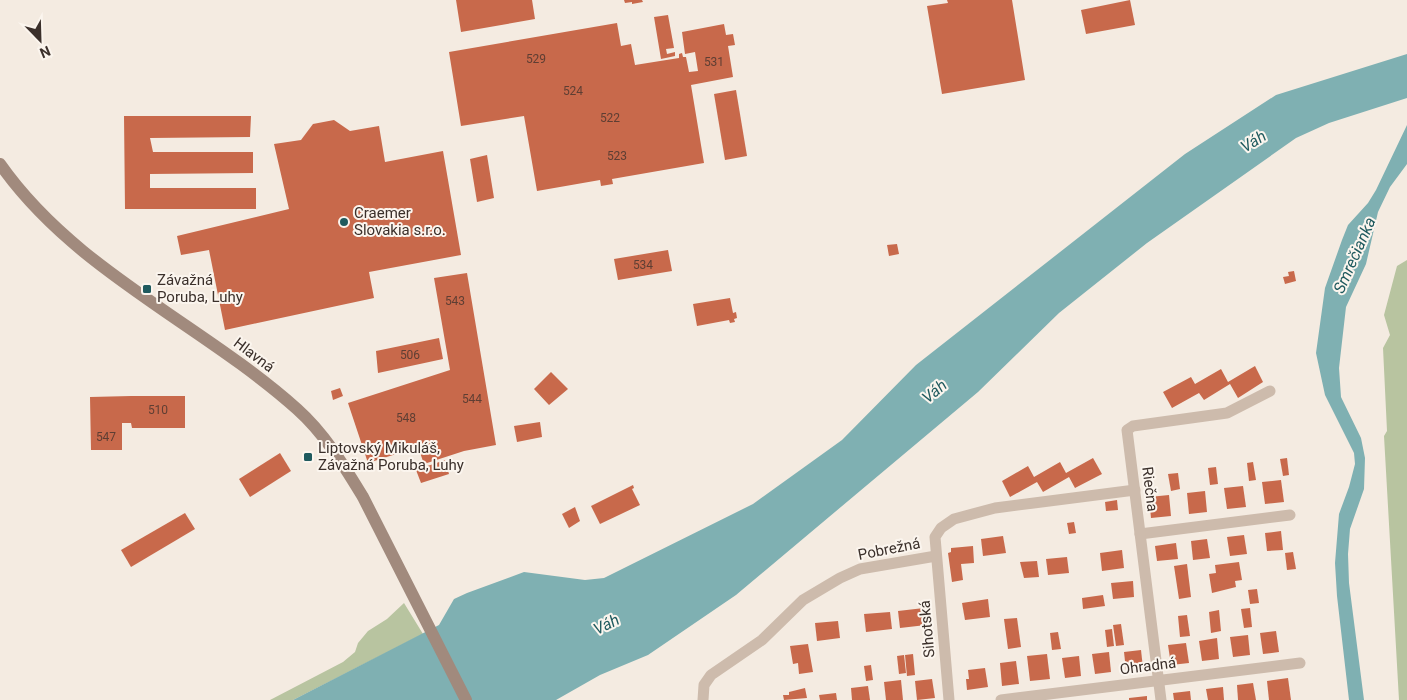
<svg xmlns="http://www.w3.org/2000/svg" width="1407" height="700" viewBox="0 0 1407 700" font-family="Roboto,sans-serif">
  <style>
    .green { fill: #b8c4a0 }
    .water { fill: #7fb0b2 }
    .building { fill: #c8694b }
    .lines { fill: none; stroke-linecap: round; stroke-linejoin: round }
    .street { stroke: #cdbbac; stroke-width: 11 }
    .secondary { stroke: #a18a7d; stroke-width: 12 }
    .poi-dot { fill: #1f5a5e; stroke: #fbf5ee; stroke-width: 2 }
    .labels { text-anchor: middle; stroke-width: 4; stroke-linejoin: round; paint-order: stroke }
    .number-label { font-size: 12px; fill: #5e3e33 }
    .poi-label { font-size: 15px; fill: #3b302b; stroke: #fbf5ee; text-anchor: start }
    .street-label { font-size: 15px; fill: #3b302b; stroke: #fbf5ee }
    .water-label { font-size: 16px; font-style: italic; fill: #1f5a5e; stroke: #fbf5ee }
  </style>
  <rect width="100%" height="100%" fill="#f4ebe1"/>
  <g class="green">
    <polygon points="1407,260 1407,700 1399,700 1384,436 1387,431 1383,348 1390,335 1384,315 1397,266"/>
    <polygon points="404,603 423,634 293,700 270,700 343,662 355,652 358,643 368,631 387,619"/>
  </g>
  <g class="water">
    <polygon points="1407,54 1407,98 1329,123 1296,138 1147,243 1059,313 978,392 736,595 648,655 600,675 556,700 293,700 439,625 454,599 467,593 524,572 585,580 604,578 753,504 842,440 916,365 1185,154 1276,95"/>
    <polygon points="1407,125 1407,164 1390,187 1378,212 1366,264 1346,307 1339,368 1341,397 1361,438 1365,458 1364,489 1350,529 1348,554 1349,583 1364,700 1349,700 1337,596 1335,563 1339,514 1349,487 1355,464 1354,453 1325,395 1316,353 1325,288 1342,240 1348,225 1368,203 1376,190"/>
  </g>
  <g class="building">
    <polygon points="456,0 532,0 535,19 461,32"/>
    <polygon points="624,0 642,0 643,2 632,4 632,2 625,3"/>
    <polygon points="947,0 1012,0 1025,80 942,94 927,6 948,3"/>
    <polygon points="1130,0 1135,25 1086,34 1081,10"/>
    <polygon points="668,15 674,48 666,49 667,54 675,52 675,56 661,59 654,17"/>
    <polygon points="617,23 621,46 631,44 635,65 679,58 679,54 682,53 683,57 686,57 689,72 698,71 695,52 685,54 682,32 724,24 726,35 733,34 735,45 728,46 733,77 691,85 704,163 612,179 613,184 601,186 600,180 537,191 524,116 461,126 449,52"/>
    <polygon points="736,90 747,156 725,160 714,94"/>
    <polygon points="124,116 251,116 250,137 150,138 153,152 253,152 253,173 150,174 150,188 256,188 256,209 125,209"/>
    <polygon points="334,120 350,131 379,126 385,162 443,151 461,255 369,272 374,298 225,330 209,250 181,255 177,236 289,209 274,144 301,140 313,124"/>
    <polygon points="487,155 494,198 477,202 470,159"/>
    <polygon points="897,244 899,254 889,256 887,245"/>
    <polygon points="668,250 672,271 618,280 614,259"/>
    <polygon points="1294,271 1296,281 1285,284 1283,277 1289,276 1288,272"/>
    <polygon points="467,273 496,445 464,451 424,464 418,447 368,463 348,403 450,370 434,278"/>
    <polygon points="730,298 733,313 736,312 737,318 734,319 735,322 730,323 729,320 697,326 693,304"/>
    <polygon points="439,338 443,359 378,373 376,351"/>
    <polygon points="1255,366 1263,382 1238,398 1230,384 1204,400 1199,393 1172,408 1163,392 1191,377 1195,384 1221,369 1228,382"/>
    <polygon points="551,372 568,389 549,405 534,389"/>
    <polygon points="340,388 343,396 333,400 331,391"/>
    <polygon points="131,396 185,396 185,428 132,428 131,423 122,423 122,450 91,450 90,397"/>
    <polygon points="540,422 542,437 517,442 514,426"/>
    <polygon points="280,453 291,471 250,497 239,479"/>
    <polygon points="1093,458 1102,474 1075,488 1069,477 1043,492 1037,482 1010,497 1002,481 1028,466 1034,477 1060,462 1066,473"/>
    <polygon points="1287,458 1289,475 1283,476 1280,459"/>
    <polygon points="445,460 449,474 421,483 416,470"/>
    <polygon points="1253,462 1256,480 1249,481 1247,463"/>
    <polygon points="1216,467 1218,484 1210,485 1208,468"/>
    <polygon points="1178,473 1180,489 1171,491 1168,474"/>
    <polygon points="1281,480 1284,502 1265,504 1262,482"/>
    <polygon points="633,485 634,488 632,489 640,505 600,524 591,506"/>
    <polygon points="1243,486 1246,507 1227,509 1224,488"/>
    <polygon points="1205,491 1207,512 1189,514 1187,493"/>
    <polygon points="1169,495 1171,516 1151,518 1149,497"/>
    <polygon points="1117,500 1118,510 1106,511 1105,502"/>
    <polygon points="575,507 580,521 569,528 562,514"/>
    <polygon points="185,513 195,529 131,567 121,550"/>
    <polygon points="1074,522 1076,533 1069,534 1067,523"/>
    <polygon points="1281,531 1283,550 1267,551 1265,533"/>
    <polygon points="1244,535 1247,554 1230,556 1227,537"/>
    <polygon points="1003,536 1006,553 983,556 981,539"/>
    <polygon points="1207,539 1210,558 1193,560 1191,541"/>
    <polygon points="1176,543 1178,559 1157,561 1155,546"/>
    <polygon points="973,546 974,563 961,564 963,580 952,582 948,553 951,552 951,548"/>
    <polygon points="1122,550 1124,568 1102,571 1100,553"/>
    <polygon points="1293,552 1296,569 1287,570 1285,553"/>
    <polygon points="1067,557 1069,573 1048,575 1046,559"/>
    <polygon points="1037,561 1039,577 1024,578 1020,562"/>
    <polygon points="1239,562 1242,580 1235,581 1236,587 1212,593 1209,574 1216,573 1215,565"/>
    <polygon points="1187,564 1191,597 1179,599 1174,566"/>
    <polygon points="1133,581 1134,597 1113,599 1111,583"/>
    <polygon points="1257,589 1259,603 1250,604 1248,590"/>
    <polygon points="1103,595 1105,606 1083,609 1082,598"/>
    <polygon points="988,599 990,617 965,620 962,603"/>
    <polygon points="924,608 926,625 900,628 898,611"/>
    <polygon points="1250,608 1252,627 1244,628 1241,609"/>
    <polygon points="1219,610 1221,631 1211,633 1209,612"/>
    <polygon points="890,612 892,629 866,632 864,614"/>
    <polygon points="1187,615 1190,636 1180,637 1178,616"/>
    <polygon points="1017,618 1021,647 1008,649 1004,619"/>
    <polygon points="838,621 840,638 817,641 815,623"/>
    <polygon points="1121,624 1124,645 1116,646 1113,625"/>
    <polygon points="1112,629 1114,646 1107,647 1105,630"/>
    <polygon points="1276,631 1279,652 1263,654 1260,633"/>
    <polygon points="1058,632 1061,649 1052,650 1050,633"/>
    <polygon points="1248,635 1250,655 1233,657 1230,637"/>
    <polygon points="1217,638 1219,659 1202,661 1199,641"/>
    <polygon points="1186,643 1189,663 1171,665 1168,645"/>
    <polygon points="808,644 813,672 799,674 798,663 793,664 790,646"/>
    <polygon points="1141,650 1143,668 1126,670 1124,652"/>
    <polygon points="1109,652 1111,672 1095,674 1092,654"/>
    <polygon points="913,654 915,675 907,676 905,655"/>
    <polygon points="1047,654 1050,679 1030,681 1027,656"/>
    <polygon points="904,655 906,673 899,674 897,656"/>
    <polygon points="1079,656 1081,676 1065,678 1062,658"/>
    <polygon points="1016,661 1019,684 1002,686 1000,663"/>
    <polygon points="871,665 873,680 866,681 864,666"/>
    <polygon points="985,668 988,687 967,690 966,679 969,679 968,670"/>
    <polygon points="1288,678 1291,700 1269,700 1267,681"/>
    <polygon points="932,679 935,698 917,700 915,681"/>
    <polygon points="901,680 903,700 886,700 884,682"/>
    <polygon points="1253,683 1256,700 1238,700 1237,685"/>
    <polygon points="868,686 870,700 852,700 851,688"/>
    <polygon points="1223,687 1224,700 1208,700 1206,689"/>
    <polygon points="805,688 807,698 784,700 783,695 789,695 789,692"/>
    <polygon points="1190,691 1191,700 1174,700 1173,693"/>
    <polygon points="836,693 837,700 820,700 819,695"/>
    <polygon points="1147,696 1147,700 1129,700 1129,698"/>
  </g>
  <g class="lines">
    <g class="street">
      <polyline points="1140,534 1290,515"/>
      <polyline points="703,700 704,685 711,675 762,640 803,600 840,578 860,569 936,556"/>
      <polyline points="949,700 935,537 941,528 954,519 995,508 1135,490"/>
      <polyline points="1001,700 1300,663"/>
      <polyline points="1161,700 1127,430 1133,426 1227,413 1270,391"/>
    </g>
    <path class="secondary" d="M0,164C75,271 202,324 297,409C325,434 344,466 363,497L466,700"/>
  </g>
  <g class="poi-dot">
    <circle cx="344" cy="222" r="5"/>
    <rect x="142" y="284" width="10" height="10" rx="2.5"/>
    <rect x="303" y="452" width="10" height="10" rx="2.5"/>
  </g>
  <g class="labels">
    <g class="number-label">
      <text x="536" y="63">529</text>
      <text x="714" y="66">531</text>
      <text x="573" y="95">524</text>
      <text x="610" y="122">522</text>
      <text x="617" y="160">523</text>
      <text x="643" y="269">534</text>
      <text x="455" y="305">543</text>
      <text x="410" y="359">506</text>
      <text x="472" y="403">544</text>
      <text x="158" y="414">510</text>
      <text x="406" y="422">548</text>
      <text x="106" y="441">547</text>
    </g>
    <g class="poi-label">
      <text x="354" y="218">Craemer<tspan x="354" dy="17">Slovakia s.r.o.</tspan></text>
      <text x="157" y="285">Závažná<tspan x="157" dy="17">Poruba, Luhy</tspan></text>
      <text x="318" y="453">Liptovský Mikuláš,<tspan x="318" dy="17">Závažná Poruba, Luhy</tspan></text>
    </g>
    <g class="street-label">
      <text transform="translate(254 355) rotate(37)" y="5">Hlavná</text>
      <text transform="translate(1150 489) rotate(83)" y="5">Riečna</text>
      <text transform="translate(889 549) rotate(-11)" y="5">Pobrežná</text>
      <text transform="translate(927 629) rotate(-95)" y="5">Sihotská</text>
      <text transform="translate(1148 666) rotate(-7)" y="5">Ohradná</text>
    </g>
    <g class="water-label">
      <text transform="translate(1253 141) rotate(-32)" y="6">Váh</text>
      <text transform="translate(1354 255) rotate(-66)" y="6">Smrečianka</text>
      <text transform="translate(934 391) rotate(-40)" y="6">Váh</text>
      <text transform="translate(606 624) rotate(-27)" y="6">Váh</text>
    </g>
  </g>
  <g transform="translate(40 40) rotate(157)" stroke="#fbf5ee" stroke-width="4" paint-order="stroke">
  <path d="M0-4L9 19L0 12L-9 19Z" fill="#3b302b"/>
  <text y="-8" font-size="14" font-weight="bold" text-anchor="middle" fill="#3b302b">N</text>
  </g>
</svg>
